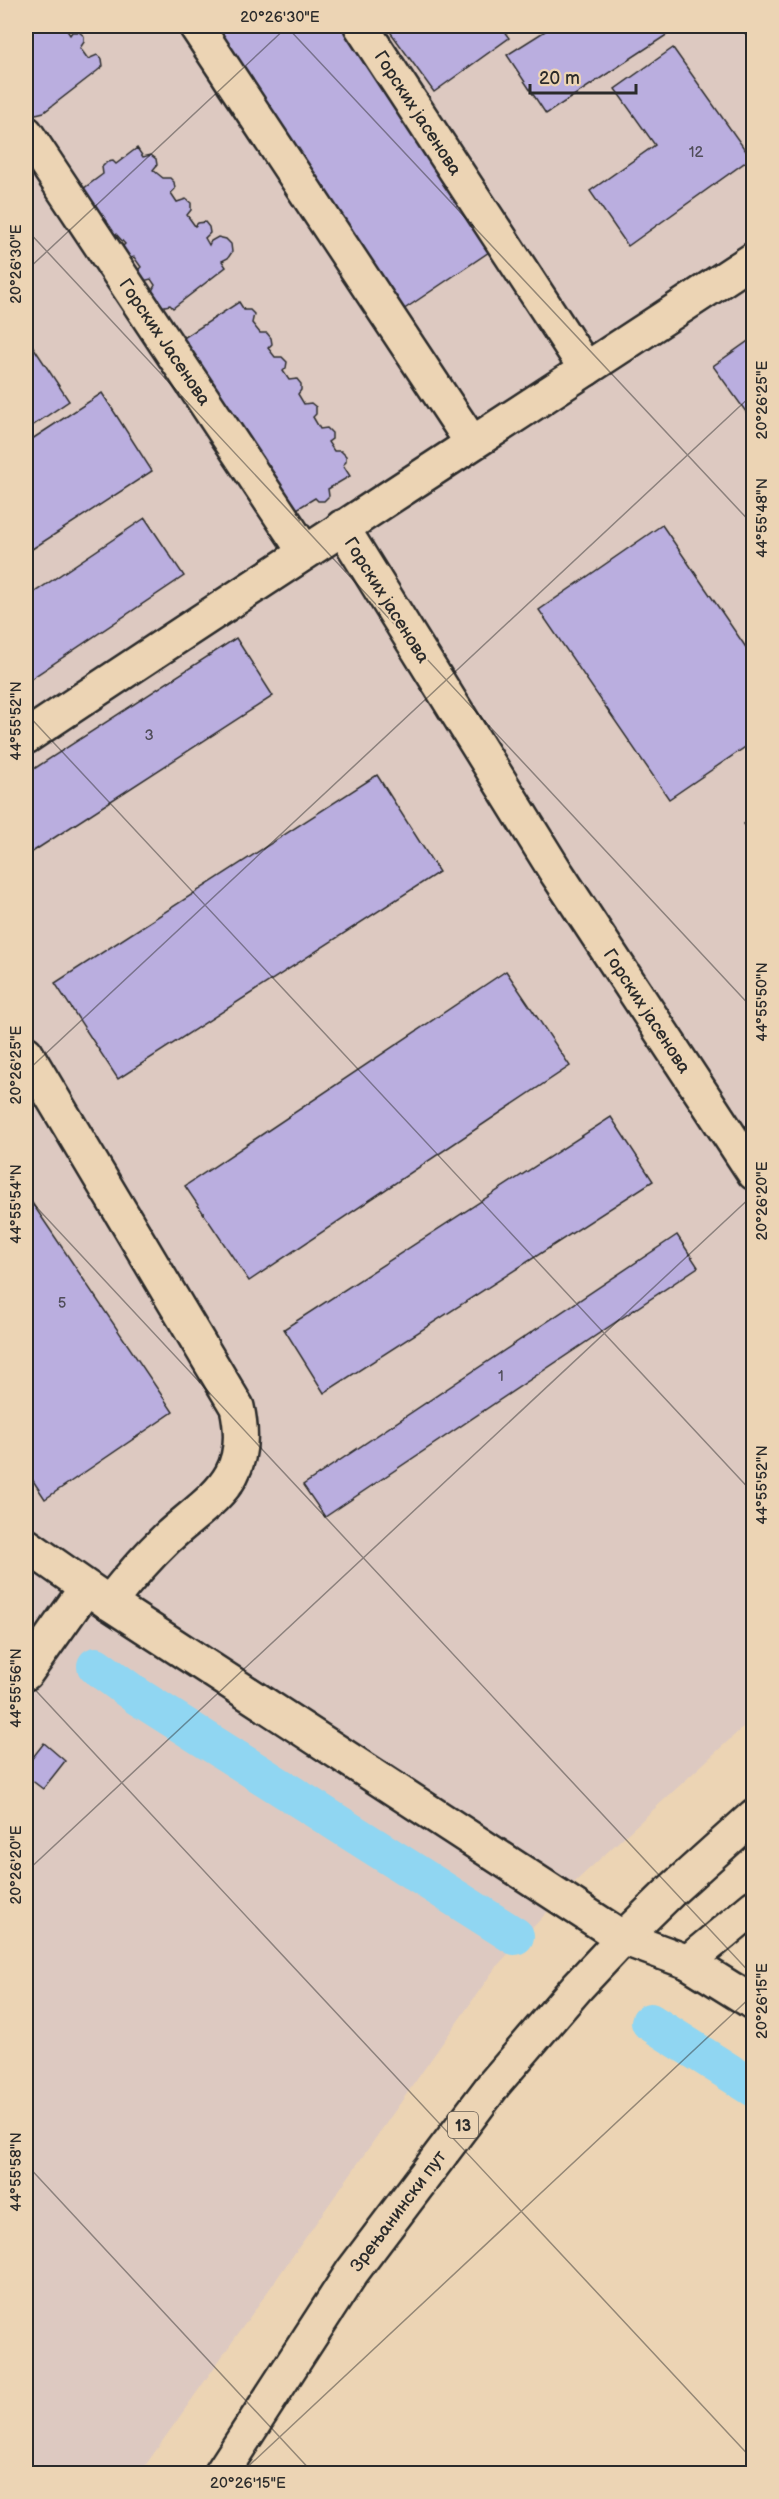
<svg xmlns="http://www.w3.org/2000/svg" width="779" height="2499" viewBox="0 0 779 2499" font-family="'Balsamiq Sans',sans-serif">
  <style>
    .built { fill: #ddc9c1 }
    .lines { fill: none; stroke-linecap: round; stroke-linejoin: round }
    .canal { stroke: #90d6f2; stroke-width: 38 }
    .building { fill: #baaedf; stroke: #2b2b2b; stroke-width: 1.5 }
    .minor-casing { stroke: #2b2b2b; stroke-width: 38 }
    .major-casing { stroke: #2b2b2b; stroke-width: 38 }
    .minor { stroke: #ecd4b4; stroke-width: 33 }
    .major { stroke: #ecd4b4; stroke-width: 33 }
    .ticks { fill: none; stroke: #2b2b2b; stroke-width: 1.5; stroke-opacity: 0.45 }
    .labels { text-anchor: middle; stroke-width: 4.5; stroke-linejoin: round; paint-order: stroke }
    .number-label { font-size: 15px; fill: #4f4c58 }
    .shield { fill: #ecd4b4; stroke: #655e54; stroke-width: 1.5 }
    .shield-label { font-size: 16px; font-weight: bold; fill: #2b2b2b }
    .street-label { font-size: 18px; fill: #2b2b2b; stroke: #ecd4b4 }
    .neatline { fill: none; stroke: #2b2b2b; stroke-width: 2 }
    .ticks-label { font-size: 15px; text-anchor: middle; fill: #2b2b2b }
  </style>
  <rect width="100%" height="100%" fill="#ecd4b4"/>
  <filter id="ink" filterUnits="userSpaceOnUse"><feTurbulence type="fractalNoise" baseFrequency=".0167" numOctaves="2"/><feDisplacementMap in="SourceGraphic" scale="12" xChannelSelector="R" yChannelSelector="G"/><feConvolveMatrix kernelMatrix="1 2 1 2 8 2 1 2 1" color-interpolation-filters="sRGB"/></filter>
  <g filter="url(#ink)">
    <polygon class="built" points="26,26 753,26 753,1718 577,1880 496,1967 140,2473 26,2474"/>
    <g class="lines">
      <g class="canal">
        <polyline points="96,1666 137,1696 515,1936"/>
        <polyline points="650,2022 754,2088"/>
      </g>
    </g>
    <g class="building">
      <polygon points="26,26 64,26 70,35 72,32 79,32 84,36 84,42 80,48 88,59 97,55 102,59 103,66 97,71 44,112 36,114 31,110 31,103 34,99 26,91"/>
      <polygon points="203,26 355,26 492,250 397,314"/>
      <polygon points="386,26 500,26 509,38 434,92"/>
      <polygon points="553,26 662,26 668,34 546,114 507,55"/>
      <polygon points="673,48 751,158 628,246 590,191 655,145 615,89"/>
      <polygon points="137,148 143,157 151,155 156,159 157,165 153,170 163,178 170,178 174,182 175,189 171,193 177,202 186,199 191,203 191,210 187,215 195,226 198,223 205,222 209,227 210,233 205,238 209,245 211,241 218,237 226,239 231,244 232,252 228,258 222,261 226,267 173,308 170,305 160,307 150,295 155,285 151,279 143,281 138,277 138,270 141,267 134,257 127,259 121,248 125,244 116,234 109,235 103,224 107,221 100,212 93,213 88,202 90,199 83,189 103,174 102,167 107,162 113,161 116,164"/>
      <polygon points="239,302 244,310 250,310 254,314 252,323 260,333 267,333 271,338 272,344 268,348 275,357 282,357 287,362 286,368 283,371 289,380 297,379 301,384 301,390 298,394 304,404 311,403 316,407 316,414 313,417 320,429 327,428 332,433 332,439 328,442 334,451 341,451 346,456 346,462 343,465 350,476 328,489 329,496 324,501 318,501 315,498 292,512 182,339"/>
      <polygon points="26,336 69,401 26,430"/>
      <polygon points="754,337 754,413 749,416 713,366"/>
      <polygon points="102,393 152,471 26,553 26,443"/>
      <polygon points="145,518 184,576 26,682 26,598"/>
      <polygon points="662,525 754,659 754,741 669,799 539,610"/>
      <polygon points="236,638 273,696 26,856 26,774"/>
      <polygon points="377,775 439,872 118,1079 55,983"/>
      <polygon points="754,818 754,838 744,824"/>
      <polygon points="506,971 570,1066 249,1281 185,1186"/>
      <polygon points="611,1117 653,1181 324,1393 284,1329"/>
      <polygon points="26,1194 173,1412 45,1499 26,1470"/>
      <polygon points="677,1235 698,1267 325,1517 303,1485"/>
      <polygon points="44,1743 65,1761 43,1789 26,1776 26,1766"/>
    </g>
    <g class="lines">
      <g class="minor-casing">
        <g id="minor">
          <polyline points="196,26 472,443"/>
          <polyline points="361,26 586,369"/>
          <polyline points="26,133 304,551"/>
          <polyline points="342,527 556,872 754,1173"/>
          <path d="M26,737C267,576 511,419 754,259"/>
          <path d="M26,1053L237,1407C253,1480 213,1496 167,1538C146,1558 127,1580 109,1603"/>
          <polyline points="26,1545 109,1603 623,1938 688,1962 754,2003"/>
          <polyline points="26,1673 86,1588"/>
          <polyline points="688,1962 754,1907"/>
        </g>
      </g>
      <g class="major-casing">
        <polyline id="major" points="221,2474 352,2272 494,2084 578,1986 623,1938 672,1890 754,1816"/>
      </g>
      <use href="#minor" class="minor"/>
      <use href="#major" class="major"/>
    </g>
  </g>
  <path class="ticks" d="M286,26L754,526M737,26L754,43M26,229L754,1010M26,271L288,26M26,713L754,1494M26,1072L754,393M26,1196L754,1977M26,1680L754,2461M26,1872L754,1194M26,2164L314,2474M240,2474L754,1994"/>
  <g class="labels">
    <g class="number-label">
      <text x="696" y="157">12</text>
      <text x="149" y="740">3</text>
      <text x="62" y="1308">5</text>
      <text x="501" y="1381">1</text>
    </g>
    <rect class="shield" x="448" y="2112" width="30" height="26" rx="4.5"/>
    <g class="shield-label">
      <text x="463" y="2131">13</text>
    </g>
    <g class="street-label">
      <text transform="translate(418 113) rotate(57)" y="6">Горских јасенова</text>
      <text transform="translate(165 342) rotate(56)" y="6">Горских Јасенова</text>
      <text transform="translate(387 600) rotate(58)" y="6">Горских јасенова</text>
      <text transform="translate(647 1011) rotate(57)" y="6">Горских јасенова</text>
      <text transform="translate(398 2211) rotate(-53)" y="6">Зрењанински пут</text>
    </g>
  </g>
  <rect width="779" height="2499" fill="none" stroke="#ecd4b4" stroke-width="66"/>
  <path d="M530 84v9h106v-9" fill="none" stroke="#2b2b2b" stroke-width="3"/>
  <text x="539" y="84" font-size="18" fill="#2b2b2b" stroke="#ecd4b4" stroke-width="4.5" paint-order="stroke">20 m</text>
  <rect x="33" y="33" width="713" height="2433" class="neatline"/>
  <g class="ticks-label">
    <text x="280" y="22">20°26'30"E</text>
    <text transform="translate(16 264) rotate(-90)" y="5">20°26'30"E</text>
    <text transform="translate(762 400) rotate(-90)" y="5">20°26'25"E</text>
    <text transform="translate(762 518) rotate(-90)" y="5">44°55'48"N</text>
    <text transform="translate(16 721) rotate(-90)" y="5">44°55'52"N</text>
    <text transform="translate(762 1002) rotate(-90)" y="5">44°55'50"N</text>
    <text transform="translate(16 1065) rotate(-90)" y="5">20°26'25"E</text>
    <text transform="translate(762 1201) rotate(-90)" y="5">20°26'20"E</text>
    <text transform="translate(16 1204) rotate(-90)" y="5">44°55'54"N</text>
    <text transform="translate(762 1485) rotate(-90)" y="5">44°55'52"N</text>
    <text transform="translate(16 1688) rotate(-90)" y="5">44°55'56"N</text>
    <text transform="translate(16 1865) rotate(-90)" y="5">20°26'20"E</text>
    <text transform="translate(762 2001) rotate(-90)" y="5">20°26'15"E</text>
    <text transform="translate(16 2172) rotate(-90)" y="5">44°55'58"N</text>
    <text x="248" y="2488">20°26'15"E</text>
  </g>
</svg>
